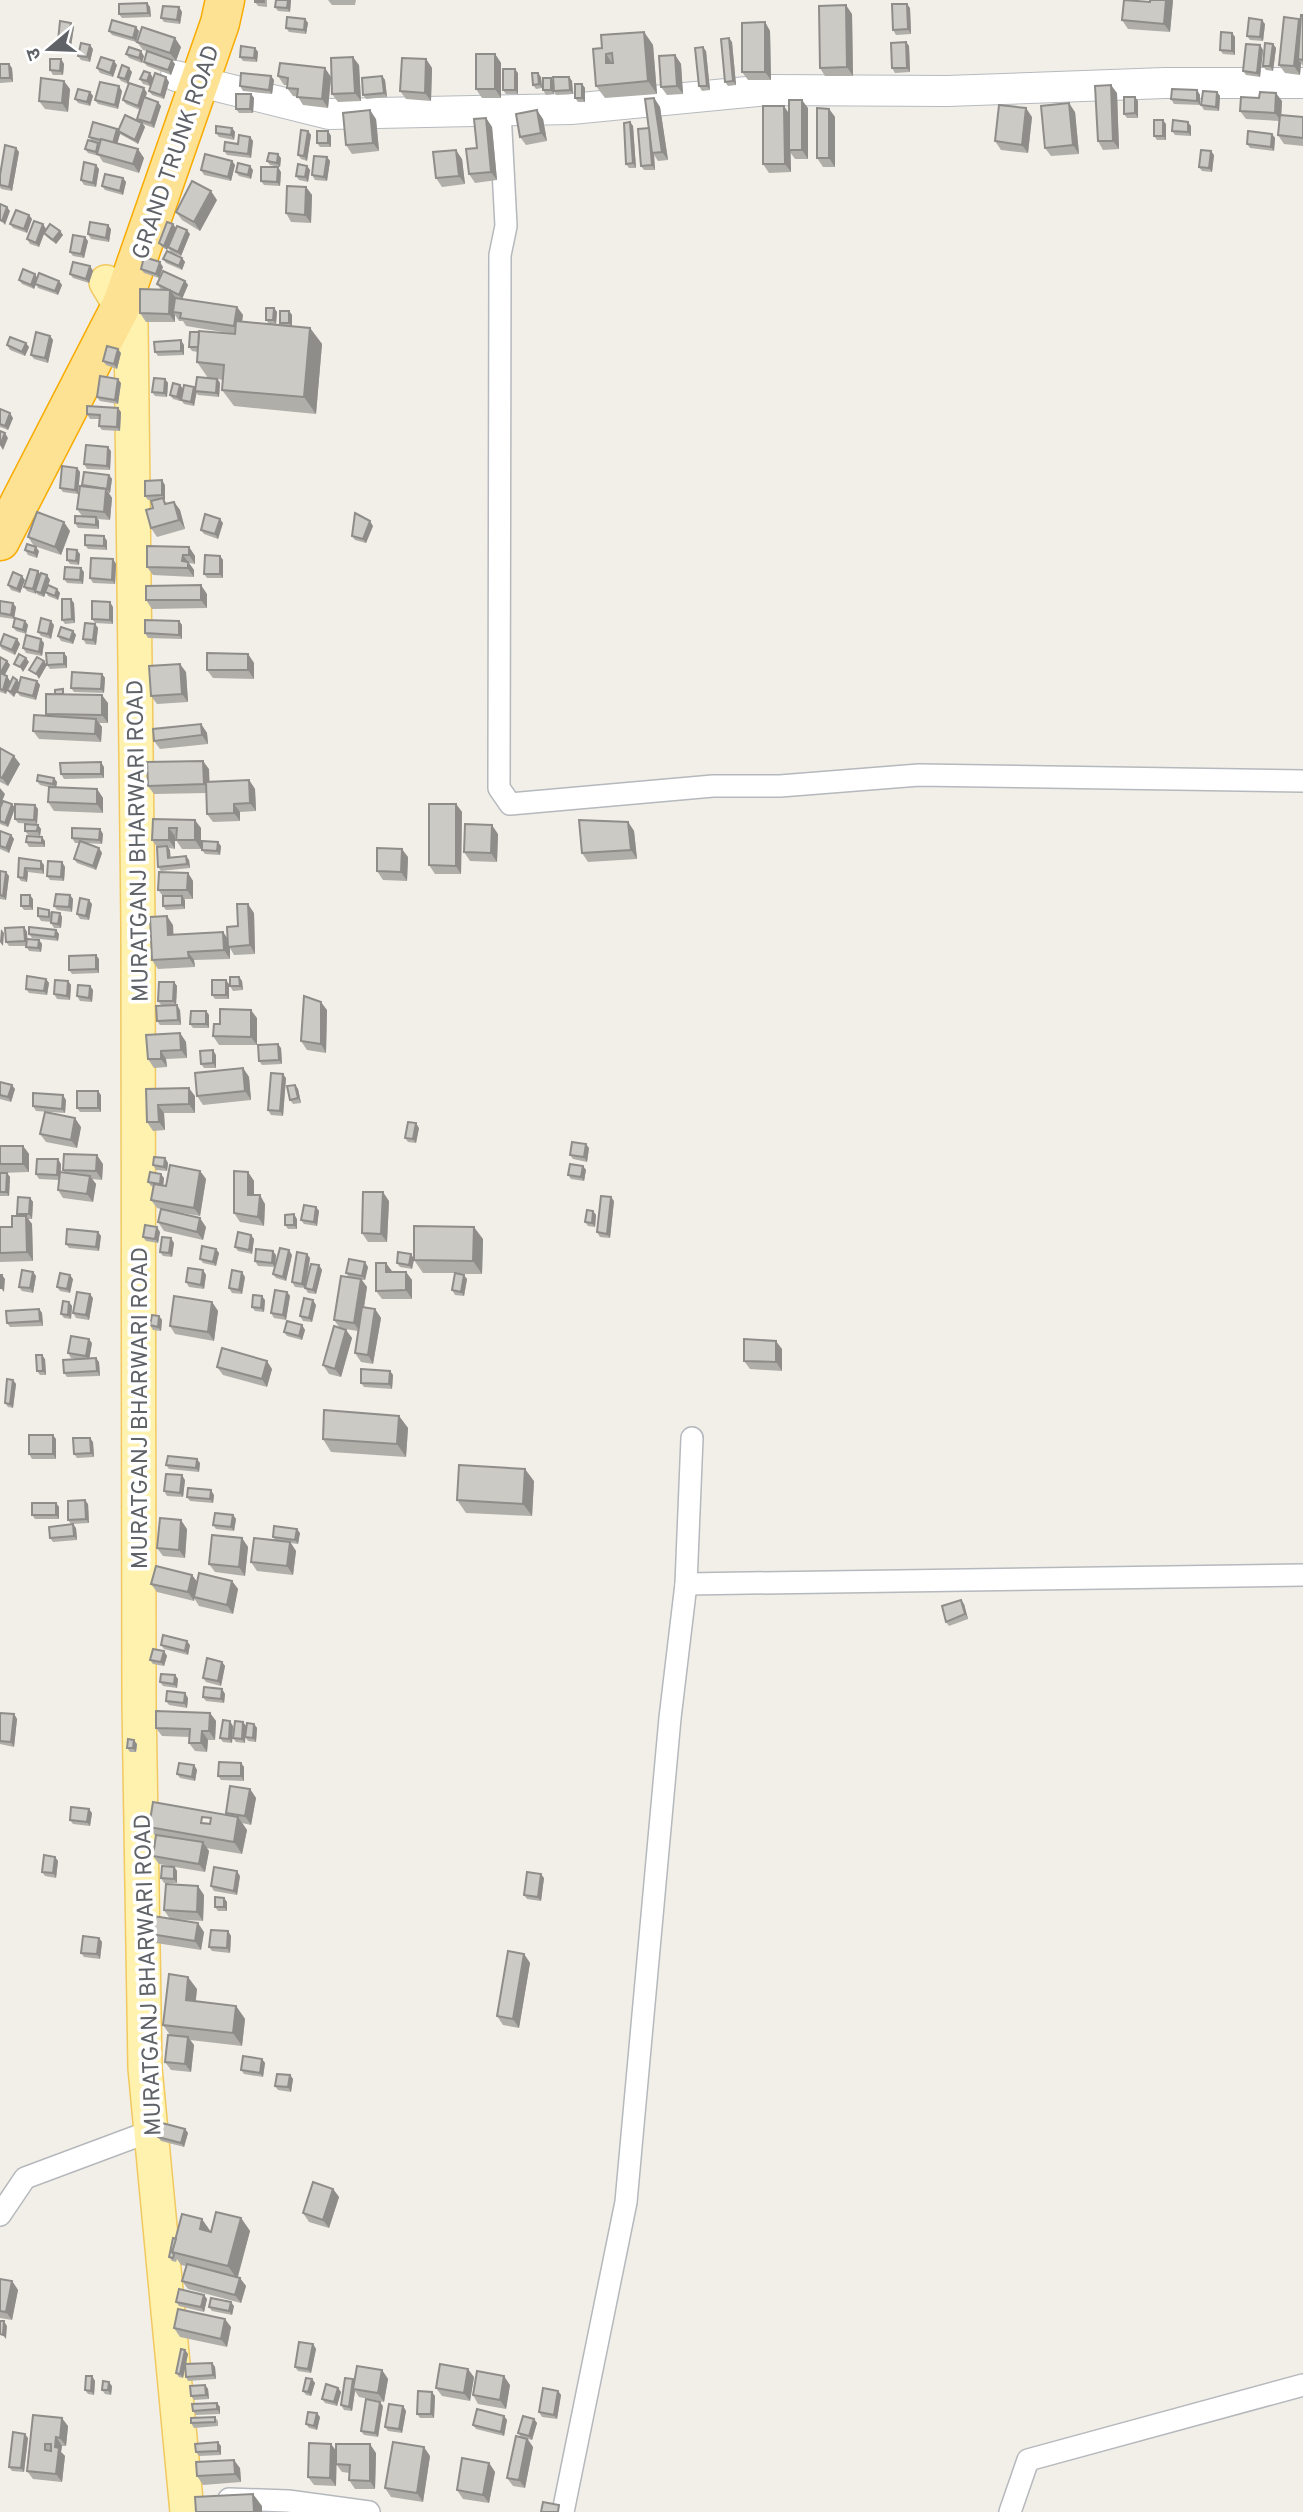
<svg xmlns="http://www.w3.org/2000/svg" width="1303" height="2512" viewBox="0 0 1303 2512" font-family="Overpass,'Noto Sans Devanagari',sans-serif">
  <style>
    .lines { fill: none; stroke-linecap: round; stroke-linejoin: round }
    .street-casing { stroke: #b5b8bc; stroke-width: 24 }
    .secondary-casing { stroke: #b6babf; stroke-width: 32 }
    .primary-casing { stroke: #f2c960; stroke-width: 36 }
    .highway-casing { stroke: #f9ab00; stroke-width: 41 }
    .street { stroke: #fff; stroke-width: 21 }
    .secondary { stroke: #fff; stroke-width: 30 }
    .primary { stroke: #fff2af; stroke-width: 33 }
    .highway { stroke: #fde293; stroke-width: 38 }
    .wall { fill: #afaea9; fill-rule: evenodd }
    .shaded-wall { fill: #8f8d8a }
    .building { fill: #cccac5; stroke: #8f8d8a; stroke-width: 2; fill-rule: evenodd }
    .labels { text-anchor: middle; stroke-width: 7; stroke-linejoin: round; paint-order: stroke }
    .street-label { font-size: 23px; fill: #5f6368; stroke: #fff }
  </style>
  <rect width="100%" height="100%" fill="#f1efe8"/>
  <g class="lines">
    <g class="street-casing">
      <g id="street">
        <polyline points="500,111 506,226 500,255 499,788 510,804 713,786 780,786 919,775 1303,781"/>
        <polyline points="686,1584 1303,1575"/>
        <polyline points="0,2215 25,2178 151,2131"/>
        <polyline points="229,2499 288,2501 369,2512"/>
        <polyline points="563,2512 626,2202 670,1718 686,1584 692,1438"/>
        <polyline points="1010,2512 1028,2460 1303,2385"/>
      </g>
    </g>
    <g class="secondary-casing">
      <polyline id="secondary" points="176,76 329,114 571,109 768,90 947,91 1165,83 1303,83"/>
    </g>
    <g class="primary-casing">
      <polyline id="primary" points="106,282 131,324 138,924 139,1703 145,2068 187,2512"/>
    </g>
    <g class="highway-casing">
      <polyline id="highway" points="0,541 122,304 220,23 225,0"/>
    </g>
    <use href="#street" class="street"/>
    <use href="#secondary" class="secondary"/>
    <use href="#primary" class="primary"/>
    <use href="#highway" class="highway"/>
  </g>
  <g class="wall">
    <polygon points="255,0 267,0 267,7 258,6 255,2"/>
    <polygon points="276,0 291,0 290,12 278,11 275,7"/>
    <polygon points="328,0 356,0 355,5 332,5"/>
    <polygon points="1150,0 1173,0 1170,32 1128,29 1122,20 1150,2"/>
    <polygon points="147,3 150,7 151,17 122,18 119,14"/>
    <polygon points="179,7 182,12 180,24 164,22 161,18"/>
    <polygon points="910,8 911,34 896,35 893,30"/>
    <polygon points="852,14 853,76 825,76 820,68"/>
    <polygon points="1303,15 1303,66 1301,63 1300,75 1285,73 1279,65"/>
    <polygon points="305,19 308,23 306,34 289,32 286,28"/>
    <polygon points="765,22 770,31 771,80 748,80 742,72"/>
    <polygon points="1265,24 1263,41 1250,40 1247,36"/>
    <polygon points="74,27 71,46 61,45 58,41"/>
    <polygon points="109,31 139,31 136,42 112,35"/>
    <polygon points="644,32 653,45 657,94 605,98 596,86 602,48"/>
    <polygon points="1232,33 1235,37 1235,55 1223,54 1220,50"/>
    <polygon points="137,42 181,47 176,61 161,56 175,64 171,75 147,66 144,62 147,51 143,50"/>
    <polygon points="732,42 736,85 728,86 725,82"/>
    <polygon points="906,42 909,46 910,72 895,73 892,68"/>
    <polygon points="1273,44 1276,48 1273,71 1266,70 1263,66"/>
    <polygon points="1260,45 1263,50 1260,77 1246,75 1243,71"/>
    <polygon points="255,48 258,52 257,62 243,61 240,57"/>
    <polygon points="93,49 90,62 81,60 78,56"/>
    <polygon points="706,51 710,90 702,91 699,86"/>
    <polygon points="126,54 144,56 142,63 129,58"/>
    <polygon points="495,54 501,63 501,98 482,98 476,89"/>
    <polygon points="675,55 681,64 683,94 667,95 661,87"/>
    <polygon points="61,59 64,64 63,75 53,75 50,70"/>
    <polygon points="426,59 432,68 431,101 406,99 400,91"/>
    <polygon points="0,64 12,68 13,82 0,83"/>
    <polygon points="117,65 113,77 100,73 97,68"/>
    <polygon points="359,65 361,101 338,102 332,94"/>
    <polygon points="132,72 128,84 121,81 118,77"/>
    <polygon points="150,73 153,78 150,86 143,84 140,79"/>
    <polygon points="518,73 518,94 506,94 503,90"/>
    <polygon points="271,76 274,80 272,94 243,91 240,86"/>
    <polygon points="278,76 331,77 328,108 303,105 298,97 293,96 287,88 287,85 284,85"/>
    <polygon points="382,76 385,80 387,97 366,99 363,95"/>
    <polygon points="541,77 542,88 536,89 533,85"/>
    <polygon points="569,77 572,81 573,94 556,95 554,91 554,94 546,95 543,90 553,82"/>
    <polygon points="169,82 164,99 152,95 149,91"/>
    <polygon points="582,84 585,88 585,102 578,102 575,98"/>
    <polygon points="70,89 68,112 45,109 39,101"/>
    <polygon points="1197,90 1200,95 1200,105 1174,104 1171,99"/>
    <polygon points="122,91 118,109 98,104 95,100"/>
    <polygon points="90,92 93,96 90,106 78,103 75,99"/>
    <polygon points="1217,92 1220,96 1219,111 1204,110 1201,105"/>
    <polygon points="147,93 145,98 161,106 154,128 143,124 145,127 138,144 120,134 117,144 144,158 139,173 103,162 99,156 88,153 85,149 92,141 89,137 118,130 139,122 137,119 140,110 126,104 123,100"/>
    <polygon points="1117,93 1119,149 1103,150 1098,141"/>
    <polygon points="251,94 254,98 253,113 239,113 236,109"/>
    <polygon points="1135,97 1138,101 1138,118 1127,118 1124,114"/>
    <polygon points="654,98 660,107 668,160 658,161 654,155 655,170 644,170 641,166"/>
    <polygon points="1282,101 1281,115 1303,117 1303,146 1284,144 1278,135 1279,121 1246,119 1240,111"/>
    <polygon points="808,108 808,159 795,159 790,152 791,172 769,173 763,164"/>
    <polygon points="829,109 835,117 835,167 823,167 817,158"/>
    <polygon points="1075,112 1079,154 1051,156 1045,148"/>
    <polygon points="1032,117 1028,153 1001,150 995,141"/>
    <polygon points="486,118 492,127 497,180 475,183 469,174"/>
    <polygon points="376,119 379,151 352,154 346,145"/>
    <polygon points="543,119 547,141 526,145 520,137"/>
    <polygon points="630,122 633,126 636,168 629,168 626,164"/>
    <polygon points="1166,124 1166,140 1157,140 1154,136"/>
    <polygon points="1191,126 1191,136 1175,135 1172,131"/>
    <polygon points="232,128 235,132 234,140 219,137 216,133"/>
    <polygon points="308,131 311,135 307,161 301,159 298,155"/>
    <polygon points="328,131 331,136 331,147 320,147 317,143"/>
    <polygon points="1272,134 1275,138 1274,151 1250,148 1247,144"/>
    <polygon points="250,137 253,141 251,158 227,155 224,151"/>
    <polygon points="16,148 19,152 12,191 1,189 0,187 0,175"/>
    <polygon points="1214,155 1212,172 1202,171 1199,167"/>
    <polygon points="327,157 330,161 327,181 315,180 312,175"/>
    <polygon points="281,158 280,167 270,165 267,161"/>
    <polygon points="462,159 465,184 442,187 436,178"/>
    <polygon points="232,161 235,165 231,181 204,175 201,170"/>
    <polygon points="307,166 310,170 308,182 299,180 296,176"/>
    <polygon points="99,169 96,187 84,185 81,180"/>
    <polygon points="253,170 251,179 239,176 236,172"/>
    <polygon points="281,172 280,186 264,185 261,181"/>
    <polygon points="123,178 126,182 123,195 105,190 102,186"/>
    <polygon points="306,187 312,195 311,223 291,222 286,213"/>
    <polygon points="217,200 200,231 182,220 176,212"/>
    <polygon points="29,215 32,219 27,233 13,228 10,224"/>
    <polygon points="43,224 46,229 44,232 60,231 63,235 56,244 47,237 44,233 39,247 30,244 27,239"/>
    <polygon points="176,228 190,234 181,256 171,252 168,248 167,250 162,247 159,243"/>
    <polygon points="111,229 109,242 91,239 88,234"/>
    <polygon points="88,241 84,258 73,256 70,252"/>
    <polygon points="182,258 185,262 182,270 166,263 163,259"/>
    <polygon points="90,266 93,271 89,283 73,278 70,274"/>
    <polygon points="163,267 159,278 144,273 141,269"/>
    <polygon points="38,278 59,281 62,285 58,295 38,288 36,284 34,289 22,284 19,280"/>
    <polygon points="185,281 188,285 182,299 237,307 243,315 242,321 269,324 266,320 274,308 277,312 276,324 281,325 280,323 289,311 292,315 292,326 310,328 322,344 316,414 234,406 222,390 223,380 218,379 220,383 219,397 198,395 196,392 194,406 184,404 181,400 182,394 180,401 173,399 170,395 180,385 183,389 196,389 208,378 197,362 198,352 192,351 189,347 235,334 186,326 183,321 179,321 175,315 175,322 146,322 140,313 162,290 160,288 157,284"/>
    <polygon points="50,336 53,340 48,363 34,359 31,355"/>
    <polygon points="7,345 29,347 25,356 10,350"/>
    <polygon points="184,345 184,355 158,356 155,352"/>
    <polygon points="121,353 117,369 106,365 103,361"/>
    <polygon points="165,379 168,383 167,397 155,396 152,392"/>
    <polygon points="121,383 118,404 100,401 97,397"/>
    <polygon points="0,409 13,418 8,430 0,427"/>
    <polygon points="121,412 120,431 102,430 99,426 99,419 90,419 87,414"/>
    <polygon points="111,451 110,470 87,469 84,464"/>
    <polygon points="77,468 80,472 78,494 63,492 60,488"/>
    <polygon points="109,475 112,479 110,493 109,493 112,498 110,520 98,519 99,521 99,529 78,528 75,523 82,516 77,509 82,486"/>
    <polygon points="165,485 165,500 164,500 167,504 174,502 180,510 185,529 157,537 151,528 153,508 155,500 148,500 145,496"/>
    <polygon points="223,523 218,539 204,534 201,530"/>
    <polygon points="373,526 366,543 355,540 352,536"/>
    <polygon points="70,531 61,555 34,546 28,537"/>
    <polygon points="104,536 107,541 107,550 88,549 85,545"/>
    <polygon points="189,547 195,556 195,564 189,563 194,570 194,577 153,575 147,567"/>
    <polygon points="25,550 39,551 37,558 28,555"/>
    <polygon points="80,554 79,565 70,564 67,560"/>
    <polygon points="220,556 223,560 223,578 207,578 204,574"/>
    <polygon points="113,559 116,564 115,584 93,583 90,578"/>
    <polygon points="38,571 41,575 47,575 50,580 48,585 60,593 58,600 48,596 46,592 44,597 38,595 36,592 36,594 27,591 24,587"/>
    <polygon points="84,572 83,584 67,583 64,579"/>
    <polygon points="25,580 20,593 11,590 8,585"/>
    <polygon points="207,594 207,608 152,609 146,600"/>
    <polygon points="0,601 16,607 14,619 0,617"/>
    <polygon points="74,603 75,623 65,624 62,620"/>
    <polygon points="113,607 113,624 95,623 92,619"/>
    <polygon points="25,621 28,625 26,634 16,631 13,627"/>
    <polygon points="179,621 182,625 182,639 148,638 145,633"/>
    <polygon points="95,624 98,628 96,645 86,644 83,639"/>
    <polygon points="54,625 51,639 41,636 38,632"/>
    <polygon points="73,631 76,635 73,644 61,641 58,636"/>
    <polygon points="17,639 20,644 15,655 2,649 0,646"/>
    <polygon points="44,643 42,656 26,653 23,648"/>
    <polygon points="64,653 67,657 67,668 50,669 47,665"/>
    <polygon points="248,654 254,663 254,679 213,678 207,670"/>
    <polygon points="0,657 7,661 10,665 5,675 10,681 8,687 17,680 20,683 37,681 40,685 36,700 20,696 17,692 18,688 14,697 10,694 7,690 6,694 0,692"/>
    <polygon points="186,672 188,702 157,704 151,696"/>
    <polygon points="102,674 105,678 104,693 74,692 71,688"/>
    <polygon points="66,694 108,703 108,723 99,723 102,727 101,742 39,739 33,731 47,716 46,714"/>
    <polygon points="201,724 207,733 208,744 160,749 154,741"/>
    <polygon points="0,748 20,764 8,786 0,782"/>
    <polygon points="104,767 104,778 64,779 61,774"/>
    <polygon points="209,769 209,782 249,780 255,789 256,811 240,812 240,821 213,822 207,814 207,793 154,794 148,786"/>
    <polygon points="54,778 57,782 56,788 97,789 103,798 103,813 54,811 48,802 52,788 40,785 37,781"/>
    <polygon points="12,804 15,808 8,827 0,824 0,808"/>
    <polygon points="456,804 462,812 461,874 435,874 429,865"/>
    <polygon points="38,809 37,824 18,823 15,819"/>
    <polygon points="153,819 201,828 201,849 182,849 176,840 176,836 175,836 175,849 169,848 170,857 186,856 189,860 190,868 161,871 158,867 157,847 152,840"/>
    <polygon points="628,822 634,831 637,859 588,862 582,853"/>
    <polygon points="38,825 41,829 40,836 28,835 25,831"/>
    <polygon points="100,829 103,834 102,844 85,843 99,848 102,853 96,870 77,863 74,859 79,843 75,843 72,838"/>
    <polygon points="0,831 11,835 14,839 9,853 0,849"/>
    <polygon points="498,834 497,862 470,861 464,852"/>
    <polygon points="45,841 45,847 29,847 26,842"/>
    <polygon points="221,846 220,855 205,854 202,850"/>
    <polygon points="408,857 407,881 383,880 377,871"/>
    <polygon points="19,858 44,865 44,874 28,872 27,882 21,881 18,877"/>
    <polygon points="62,862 65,867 64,881 50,880 47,876"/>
    <polygon points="0,871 9,876 6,900 0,899"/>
    <polygon points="188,873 193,881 193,899 184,899 185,909 166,910 163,906 163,896 158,890"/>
    <polygon points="70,895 73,899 72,912 57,910 54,906"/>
    <polygon points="33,899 33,910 24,910 21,906"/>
    <polygon points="92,904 89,920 80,919 77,914"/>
    <polygon points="49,910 52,913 60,913 62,917 61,928 54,928 51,923 51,922 41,921 38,916"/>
    <polygon points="254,913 255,954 234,955 230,948 230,959 194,960 195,967 158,969 152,960 173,925 173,935 223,932 228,939 238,926"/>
    <polygon points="24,927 27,932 27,939 39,940 42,944 41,952 29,951 26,946 9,946 6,942"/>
    <polygon points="56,930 59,934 58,941 32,938 29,934"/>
    <polygon points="99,959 99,973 72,974 69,970"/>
    <polygon points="239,977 242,981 243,990 233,991 230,986"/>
    <polygon points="46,979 49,983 47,995 29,993 26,989"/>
    <polygon points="68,981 71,985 70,1000 57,999 54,994"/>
    <polygon points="174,982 177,986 176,1005 161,1005 158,1001"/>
    <polygon points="229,984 229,999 215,999 212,995"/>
    <polygon points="90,986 93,990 92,1002 80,1001 77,996"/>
    <polygon points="180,1010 181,1025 160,1025 157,1021"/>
    <polygon points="327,1010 326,1053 307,1050 301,1041"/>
    <polygon points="206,1011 209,1015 209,1028 193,1028 190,1024"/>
    <polygon points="257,1018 257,1045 219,1045 213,1036 220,1024"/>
    <polygon points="180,1033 186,1042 187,1058 166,1059 167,1067 154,1068 148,1059"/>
    <polygon points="281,1048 282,1064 262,1065 259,1061"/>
    <polygon points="216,1055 216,1068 204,1068 201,1064"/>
    <polygon points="243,1068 249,1077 251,1100 203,1105 197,1096"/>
    <polygon points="286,1078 283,1116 271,1115 268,1110"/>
    <polygon points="0,1082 15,1089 11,1102 0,1099"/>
    <polygon points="295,1085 298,1089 301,1103 293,1104 290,1100"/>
    <polygon points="146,1089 195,1096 195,1113 164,1113 165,1130 153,1131 147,1122"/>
    <polygon points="101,1095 101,1112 80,1112 77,1108"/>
    <polygon points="66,1100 65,1113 36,1111 33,1106"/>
    <polygon points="81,1127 77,1148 46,1142 40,1134"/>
    <polygon points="419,1128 416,1143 408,1142 405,1138"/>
    <polygon points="0,1146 23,1146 29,1154 29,1172 0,1173"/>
    <polygon points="589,1148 587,1162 573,1159 570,1155"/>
    <polygon points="165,1158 168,1163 167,1171 156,1170 153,1165"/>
    <polygon points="61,1164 61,1172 65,1173 63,1170 103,1164 102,1180 92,1179 96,1184 93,1202 63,1198 58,1190 59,1180 39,1179 36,1174"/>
    <polygon points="583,1166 586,1170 584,1181 571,1179 568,1175"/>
    <polygon points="200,1171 206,1179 200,1216 165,1210 206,1227 203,1240 164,1231 158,1222 161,1209 157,1208 151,1200 154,1187 151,1186 148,1182 164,1178 163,1186 166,1186"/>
    <polygon points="248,1172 254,1181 254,1195 265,1204 264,1226 240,1222 234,1213"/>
    <polygon points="0,1173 7,1173 10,1177 9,1196 0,1196"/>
    <polygon points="30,1198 33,1202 32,1219 28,1219 32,1224 33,1261 0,1262 0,1227 12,1227 18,1216 17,1214"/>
    <polygon points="389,1201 387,1242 368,1242 362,1233"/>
    <polygon points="614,1201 610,1238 600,1237 597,1232"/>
    <polygon points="316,1207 319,1211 317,1226 304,1224 301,1220"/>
    <polygon points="593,1211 596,1215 595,1227 588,1226 585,1222"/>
    <polygon points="297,1219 297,1229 288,1229 285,1225"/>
    <polygon points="98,1232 101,1236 99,1251 69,1248 66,1244"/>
    <polygon points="160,1232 158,1243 146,1241 143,1237"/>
    <polygon points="251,1235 254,1239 252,1254 238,1251 235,1247"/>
    <polygon points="483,1239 482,1274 458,1274 467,1279 464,1296 455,1295 452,1290 455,1273 423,1273 414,1260 412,1269 400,1267 397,1263"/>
    <polygon points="174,1243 172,1257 163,1256 160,1252"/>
    <polygon points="216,1249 219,1253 216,1266 203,1263 200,1259"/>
    <polygon points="276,1255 275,1267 292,1255 286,1281 276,1278 273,1274 275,1267 258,1266 255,1261"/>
    <polygon points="310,1258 306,1285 319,1265 322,1270 316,1294 308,1293 305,1288 295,1287 292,1282"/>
    <polygon points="368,1267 365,1280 362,1280 367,1287 364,1308 375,1309 381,1318 373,1364 361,1362 355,1353 358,1331 345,1329 352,1338 341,1377 329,1374 323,1365 340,1328 334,1320 349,1277 346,1273"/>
    <polygon points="203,1270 206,1275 204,1289 189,1287 186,1282"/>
    <polygon points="392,1271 406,1272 412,1280 412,1299 382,1299 376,1291"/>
    <polygon points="33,1272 36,1276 33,1293 22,1291 19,1287"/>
    <polygon points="245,1277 242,1294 232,1293 229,1288"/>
    <polygon points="73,1279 70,1293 60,1291 57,1287"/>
    <polygon points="287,1292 290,1296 286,1320 274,1318 271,1313"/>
    <polygon points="93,1298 89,1320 76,1318 73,1313"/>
    <polygon points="265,1300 264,1312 255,1311 252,1307"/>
    <polygon points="69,1302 72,1306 71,1319 64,1318 61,1314"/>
    <polygon points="212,1302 218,1311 214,1341 175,1334 170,1326"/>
    <polygon points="316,1305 312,1322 303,1321 300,1316"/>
    <polygon points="39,1309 42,1313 43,1326 10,1327 7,1323"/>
    <polygon points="159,1316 162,1320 161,1331 153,1330 150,1325"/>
    <polygon points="302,1325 305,1330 302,1340 287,1336 284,1332"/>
    <polygon points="92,1343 89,1359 99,1362 100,1376 67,1377 64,1373 79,1359 71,1358 68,1353"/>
    <polygon points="782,1349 782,1371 750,1369 744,1361"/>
    <polygon points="45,1359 46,1375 40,1375 37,1371"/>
    <polygon points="217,1367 272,1369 267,1387 223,1375"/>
    <polygon points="390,1371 393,1375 392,1389 364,1387 361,1383"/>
    <polygon points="13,1380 16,1384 13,1408 8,1407 5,1403"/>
    <polygon points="399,1416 408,1428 406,1457 331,1452 323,1439"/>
    <polygon points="56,1439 56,1459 32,1459 29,1454"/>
    <polygon points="93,1442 94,1457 77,1458 74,1454"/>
    <polygon points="200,1463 199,1472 169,1469 166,1465"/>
    <polygon points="185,1480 183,1497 167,1496 164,1491"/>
    <polygon points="534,1481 532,1516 466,1513 457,1500"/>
    <polygon points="214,1495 213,1503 190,1501 187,1497"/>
    <polygon points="56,1503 59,1507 59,1519 35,1519 32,1515"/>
    <polygon points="88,1504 89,1523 71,1524 68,1520"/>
    <polygon points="233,1515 236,1519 234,1531 216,1529 213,1525"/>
    <polygon points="76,1528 77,1540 53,1542 50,1538"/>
    <polygon points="187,1529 185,1558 163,1556 157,1548"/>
    <polygon points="300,1533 298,1544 291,1543 296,1551 293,1575 257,1571 251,1562 275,1540 273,1537"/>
    <polygon points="242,1538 248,1547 245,1576 215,1572 209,1564"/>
    <polygon points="192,1575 197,1582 232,1581 238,1589 233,1614 199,1606 194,1598 194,1601 157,1592 151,1584"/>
    <polygon points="964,1604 968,1619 949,1626 946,1622"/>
    <polygon points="161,1645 190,1645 188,1655 164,1649"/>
    <polygon points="164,1651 167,1656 164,1666 153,1664 150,1660"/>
    <polygon points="222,1662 225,1666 221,1686 206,1682 203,1678"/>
    <polygon points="175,1675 178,1679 177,1688 163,1686 160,1682"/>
    <polygon points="222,1689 225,1694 224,1703 206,1701 203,1697"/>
    <polygon points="188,1698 187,1708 169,1705 166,1701"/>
    <polygon points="0,1713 14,1714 17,1719 14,1747 0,1744"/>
    <polygon points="210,1713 216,1721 215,1740 208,1740 207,1752 195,1751 189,1743 190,1737 162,1736 156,1728"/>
    <polygon points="243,1722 246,1726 254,1724 257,1728 256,1742 248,1741 245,1737 245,1743 236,1742 233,1738"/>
    <polygon points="233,1726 232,1743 223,1742 220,1738"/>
    <polygon points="137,1744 136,1752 130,1752 127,1748"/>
    <polygon points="241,1763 244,1767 244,1781 221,1780 218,1776"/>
    <polygon points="194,1765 197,1770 195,1781 180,1778 177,1774"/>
    <path d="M250,1789L256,1798L251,1825L242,1823L247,1830L242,1854L206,1848L209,1851L205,1872L175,1867L177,1871V1883H164L161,1878L170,1866L159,1864L153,1856L156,1837L149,1827L153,1802L228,1816L226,1813ZM202,1817L211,1818L210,1823L201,1822Z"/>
    <polygon points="92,1813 90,1826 73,1824 70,1820"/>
    <polygon points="55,1857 58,1861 56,1878 45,1876 42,1872"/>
    <polygon points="240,1876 237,1895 214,1891 211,1886"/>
    <polygon points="544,1878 541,1901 527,1899 524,1895"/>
    <polygon points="204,1895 203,1921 171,1919 204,1932 201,1950 156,1943 150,1934 170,1919 164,1910"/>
    <polygon points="224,1898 227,1902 227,1911 218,1911 215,1907"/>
    <polygon points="228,1931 231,1936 230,1953 212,1951 209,1947"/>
    <polygon points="99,1938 102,1942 100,1959 84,1957 81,1953"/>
    <polygon points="524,1954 530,1963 519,2028 503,2025 497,2016"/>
    <polygon points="197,1989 196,2001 236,2006 245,2019 242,2046 190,2040 194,2045 191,2072 171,2070 165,2062 170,2035 163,2025"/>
    <polygon points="262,2059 265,2063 263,2077 244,2074 241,2070"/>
    <polygon points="290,2075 293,2079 291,2092 278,2090 275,2086"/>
    <polygon points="185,2129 188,2133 184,2147 161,2141 158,2137"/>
    <polygon points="333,2189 339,2197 329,2228 309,2222 303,2213"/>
    <polygon points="241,2218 250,2231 238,2277 246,2286 241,2303 188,2289 182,2281 186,2266 181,2265 177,2259 176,2262 172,2261 169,2257 176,2239 211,2232"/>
    <polygon points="0,2279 12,2281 18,2290 12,2320 0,2318"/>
    <polygon points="204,2295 207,2299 204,2312 179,2306 176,2302"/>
    <polygon points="234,2306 232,2315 212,2311 209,2307"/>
    <polygon points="231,2327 227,2347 180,2337 174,2328"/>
    <polygon points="313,2344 316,2349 311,2373 298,2371 295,2367"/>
    <polygon points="185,2350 188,2354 186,2364 212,2363 215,2367 216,2379 188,2381 186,2377 185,2368 183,2378 179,2377 176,2373"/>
    <polygon points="382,2370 388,2379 384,2402 359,2397 355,2391 352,2411 344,2410 341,2405 354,2381"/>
    <polygon points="92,2376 95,2381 94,2395 88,2394 85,2390"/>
    <polygon points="474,2377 470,2401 442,2396 436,2388"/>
    <polygon points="312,2379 315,2383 311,2396 306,2395 303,2391"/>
    <polygon points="205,2385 208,2389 209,2399 194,2400 191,2396"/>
    <polygon points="510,2385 506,2409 478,2404 473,2395"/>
    <polygon points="112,2386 111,2395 105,2394 102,2390"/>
    <polygon points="338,2388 341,2392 337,2406 325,2403 322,2399"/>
    <polygon points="558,2391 561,2395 557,2419 542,2417 539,2412"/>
    <polygon points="435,2396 434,2418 420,2418 417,2414"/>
    <polygon points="217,2403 220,2407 220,2414 196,2415 193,2411"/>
    <polygon points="383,2406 378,2437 364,2435 361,2431"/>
    <polygon points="403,2406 406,2411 402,2433 388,2431 385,2427"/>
    <polygon points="33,2415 68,2426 66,2446 62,2446 61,2452 65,2456 62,2482 33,2479 27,2471"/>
    <polygon points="504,2416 507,2420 504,2436 476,2429 473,2425"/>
    <polygon points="215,2417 218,2421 218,2426 194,2428 191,2423"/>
    <polygon points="320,2417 317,2430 309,2428 306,2424"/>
    <polygon points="534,2419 537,2423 532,2440 528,2439 533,2447 525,2488 513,2486 507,2478 521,2437 518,2433"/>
    <polygon points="28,2438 24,2472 12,2471 9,2467"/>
    <polygon points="331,2444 336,2452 376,2453 375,2489 355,2489 349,2480 350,2473 342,2472 336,2464 336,2486 314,2485 308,2477"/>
    <polygon points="221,2446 221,2455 199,2456 196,2452"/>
    <polygon points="430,2456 423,2502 391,2497 385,2488"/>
    <polygon points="489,2463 495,2472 489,2503 463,2499 457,2490"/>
    <polygon points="240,2468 241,2482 203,2485 197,2476"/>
  </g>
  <g class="shaded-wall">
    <polygon points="288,0 291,0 290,12 287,8"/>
    <polygon points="1166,0 1173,0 1170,32 1164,24"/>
    <polygon points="147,3 150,7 151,17 148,13"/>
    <polygon points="907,4 910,8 911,34 908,29"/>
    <polygon points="846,5 852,14 853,76 847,67"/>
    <polygon points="179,7 182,12 180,24 177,20"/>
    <polygon points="305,19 308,23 306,34 304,30"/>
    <polygon points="1299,19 1303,24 1298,59 1301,63 1300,75 1294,66"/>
    <polygon points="1262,20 1265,24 1263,41 1260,37"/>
    <polygon points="765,22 770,31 771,80 765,72"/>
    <polygon points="71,23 74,27 71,46 68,42"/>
    <polygon points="136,27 139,31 136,42 133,38"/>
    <polygon points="644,32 653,45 657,94 648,81"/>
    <polygon points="1232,33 1235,37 1235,55 1232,51"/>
    <polygon points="175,38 181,47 176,61 170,53"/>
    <polygon points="729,38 732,42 736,85 733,81"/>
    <polygon points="906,42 909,46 910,72 907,68"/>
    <polygon points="1273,44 1276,48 1273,71 1270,66"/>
    <polygon points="90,45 93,49 90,62 87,57"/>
    <polygon points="1260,45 1263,50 1260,77 1257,73"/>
    <polygon points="703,47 706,51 710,90 707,86"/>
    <polygon points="255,48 258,52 257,62 254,58"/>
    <polygon points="141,51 144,56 142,63 139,58"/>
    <polygon points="495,54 501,63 501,98 495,89"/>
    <polygon points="606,54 614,66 606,63"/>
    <polygon points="675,55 681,64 683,94 677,86"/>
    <polygon points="353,57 359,65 361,101 355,93"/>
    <polygon points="61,59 64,64 63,75 60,71"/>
    <polygon points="426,59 432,68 431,101 425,93"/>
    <polygon points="172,60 175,64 171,75 168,70"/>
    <polygon points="114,61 117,65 113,77 110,73"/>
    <polygon points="9,64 12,68 13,82 10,78"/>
    <polygon points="129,68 132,72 128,84 125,79"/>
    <polygon points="325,68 331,77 328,108 322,99"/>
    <polygon points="515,69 518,73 518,94 515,90"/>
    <polygon points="150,73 153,78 150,86 147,81"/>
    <polygon points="538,73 541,77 542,88 539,84"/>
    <polygon points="271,76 274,80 272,94 269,90"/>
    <polygon points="382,76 385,80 387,97 384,93"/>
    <polygon points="166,77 169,82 164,99 161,95"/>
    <polygon points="569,77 572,81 573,94 570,90"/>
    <polygon points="551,78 554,82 554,94 551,90"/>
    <polygon points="64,81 70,89 68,112 62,103"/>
    <polygon points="582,84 585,88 585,102 582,98"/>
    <polygon points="1111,85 1117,93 1119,149 1113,141"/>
    <polygon points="119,86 122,91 118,109 115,105"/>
    <polygon points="144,88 147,93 141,110 138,106"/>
    <polygon points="1197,90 1200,95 1200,105 1197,101"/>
    <polygon points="90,92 93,96 90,106 87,102"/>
    <polygon points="1217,92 1220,96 1219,111 1216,107"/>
    <polygon points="1276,93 1282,101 1281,121 1275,113"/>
    <polygon points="251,94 254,98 253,113 250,109"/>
    <polygon points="1135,97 1138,101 1138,118 1135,113"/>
    <polygon points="654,98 660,107 668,160 662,152"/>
    <polygon points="802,100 808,108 808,159 802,150"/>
    <polygon points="158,102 161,106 154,128 151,123"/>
    <polygon points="1069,103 1075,112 1079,154 1073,145"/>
    <polygon points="784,106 790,115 791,172 785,164"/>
    <polygon points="1026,108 1032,117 1028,153 1022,145"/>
    <polygon points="829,109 835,117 835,167 829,158"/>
    <polygon points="370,110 376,119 379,151 373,143"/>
    <polygon points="537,110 543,119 547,141 541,133"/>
    <polygon points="486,118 492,127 497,180 491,172"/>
    <polygon points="1163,120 1166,124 1166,140 1163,136"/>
    <polygon points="630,122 633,126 636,168 633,163"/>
    <polygon points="1188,122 1191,126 1191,136 1188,132"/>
    <polygon points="142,123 145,127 138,144 135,140"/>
    <polygon points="232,128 235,132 234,140 231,135"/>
    <polygon points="649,128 652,153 654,155 655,170 652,165"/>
    <polygon points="117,129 120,134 116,148 113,144"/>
    <polygon points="308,131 311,135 307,161 304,156"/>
    <polygon points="328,131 331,136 331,147 328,143"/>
    <polygon points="1272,134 1275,138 1274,151 1271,147"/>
    <polygon points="250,137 253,141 251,158 248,154"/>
    <polygon points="16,148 19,152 12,191 9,187"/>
    <polygon points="138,149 144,158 139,173 133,164"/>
    <polygon points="456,150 462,159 465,184 459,176"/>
    <polygon points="1211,151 1214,155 1212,172 1209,168"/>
    <polygon points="278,154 281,158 280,167 277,163"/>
    <polygon points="327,157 330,161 327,181 324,177"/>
    <polygon points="232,161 235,165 231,181 228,177"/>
    <polygon points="96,165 99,169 96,187 93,183"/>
    <polygon points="250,166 253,170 251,179 248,175"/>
    <polygon points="307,166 310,170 308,182 305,177"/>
    <polygon points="278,167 281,172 280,186 277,182"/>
    <polygon points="123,178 126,182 123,195 120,191"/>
    <polygon points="306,187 312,195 311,223 305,215"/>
    <polygon points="211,191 217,200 200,231 194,222"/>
    <polygon points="7,207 10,211 5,225 2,221"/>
    <polygon points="29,215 32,219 27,233 24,229"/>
    <polygon points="43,224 46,229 39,247 36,243"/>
    <polygon points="173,224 176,228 167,250 164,246"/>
    <polygon points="108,225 111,229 109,242 106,238"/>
    <polygon points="187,230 190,234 181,256 178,252"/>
    <polygon points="60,231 63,235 56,244 53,240"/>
    <polygon points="85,237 88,241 84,258 81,254"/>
    <polygon points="182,258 185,262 182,270 179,266"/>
    <polygon points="160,262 163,267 159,278 156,274"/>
    <polygon points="90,266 93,271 89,283 86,279"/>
    <polygon points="35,274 38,279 34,289 31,285"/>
    <polygon points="59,281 62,285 58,295 55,291"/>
    <polygon points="185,281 188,285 182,299 179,295"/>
    <polygon points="170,290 176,298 173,312 175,315 175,322 169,314"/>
    <polygon points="237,307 243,315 240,334 234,326"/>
    <polygon points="274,308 277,312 276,324 273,320"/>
    <polygon points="289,311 292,315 292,327 289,323"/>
    <polygon points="310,328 322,344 316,414 304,397"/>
    <polygon points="50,336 53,340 48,363 45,358"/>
    <polygon points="181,340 184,345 184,355 181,351"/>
    <polygon points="26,343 29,347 25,356 22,352"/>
    <polygon points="118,349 121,353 117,369 114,364"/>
    <polygon points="118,379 121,383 118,404 115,400"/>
    <polygon points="165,379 168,383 167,397 164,393"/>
    <polygon points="217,379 220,383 219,397 216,393"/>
    <polygon points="180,385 183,389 180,401 177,397"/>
    <polygon points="194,387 197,391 194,406 191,402"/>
    <polygon points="118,408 121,412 120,431 117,427"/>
    <polygon points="10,413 13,418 8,430 5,426"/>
    <polygon points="5,433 8,438 3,450 0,445"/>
    <polygon points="108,447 111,451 110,470 107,466"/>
    <polygon points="77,468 80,472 78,494 75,490"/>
    <polygon points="109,475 112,479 110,493 107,489"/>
    <polygon points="162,480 165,485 165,500 162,495"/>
    <polygon points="106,489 112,498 110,520 104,512"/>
    <polygon points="174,502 180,510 185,529 179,520"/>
    <polygon points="96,517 99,521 99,529 96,525"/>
    <polygon points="220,519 223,523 218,539 215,534"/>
    <polygon points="370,521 373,526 366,543 363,539"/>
    <polygon points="64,522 70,531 61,555 55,547"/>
    <polygon points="104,536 107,541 107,550 104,546"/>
    <polygon points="36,547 39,551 37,558 34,553"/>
    <polygon points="189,547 195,556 195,564 189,555"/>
    <polygon points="77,550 80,554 79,565 76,561"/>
    <polygon points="183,555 194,570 194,577 182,561"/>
    <polygon points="220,556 223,560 223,578 220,574"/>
    <polygon points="113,559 116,564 115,584 112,580"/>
    <polygon points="81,568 84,572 83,584 80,580"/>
    <polygon points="38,571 41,576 36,594 33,589"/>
    <polygon points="47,575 50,580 44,597 41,593"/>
    <polygon points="22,576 25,580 20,593 17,589"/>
    <polygon points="201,585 207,594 207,608 201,600"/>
    <polygon points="57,589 60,593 58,600 55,596"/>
    <polygon points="71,599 74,603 75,623 72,619"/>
    <polygon points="110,602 113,607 113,624 110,620"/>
    <polygon points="13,603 16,607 14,619 11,615"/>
    <polygon points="25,621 28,625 26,634 23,630"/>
    <polygon points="51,621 54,625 51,639 48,634"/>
    <polygon points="179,621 182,625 182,639 179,635"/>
    <polygon points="95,624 98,628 96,645 93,640"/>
    <polygon points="73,631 76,635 73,644 70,640"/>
    <polygon points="17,639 20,644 15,655 12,650"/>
    <polygon points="41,639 44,643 42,656 39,652"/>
    <polygon points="64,653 67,657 67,668 64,664"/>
    <polygon points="248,654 254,663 254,679 248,670"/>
    <polygon points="26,658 29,662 23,672 20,667"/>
    <polygon points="7,661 10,665 4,676 1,672"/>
    <polygon points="44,661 47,665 39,679 36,674"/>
    <polygon points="180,664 186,672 188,702 182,694"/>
    <polygon points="102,674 105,678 104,693 101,689"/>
    <polygon points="7,676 10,681 6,694 3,690"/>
    <polygon points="17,680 20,684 14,697 11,692"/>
    <polygon points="37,681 40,685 36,700 33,696"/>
    <polygon points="102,695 108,703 108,723 102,715"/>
    <polygon points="96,719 102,727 101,742 95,734"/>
    <polygon points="201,724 207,733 208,744 202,735"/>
    <polygon points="14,756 20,764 8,786 2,778"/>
    <polygon points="203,761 209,769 210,793 204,784"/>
    <polygon points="101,762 104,767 104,778 101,774"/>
    <polygon points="54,778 57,782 56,788 53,784"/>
    <polygon points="249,780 255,789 256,811 250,803"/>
    <polygon points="0,788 5,794 0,807"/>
    <polygon points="97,789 103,798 103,813 97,804"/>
    <polygon points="12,804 15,808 8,827 5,823"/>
    <polygon points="234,804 240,812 240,821 234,813"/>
    <polygon points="456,804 462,812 461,874 456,866"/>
    <polygon points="35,805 38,809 37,824 34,820"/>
    <polygon points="195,820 201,828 201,849 195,840"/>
    <polygon points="628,822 634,831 637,859 631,850"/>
    <polygon points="38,825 41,829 40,836 37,831"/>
    <polygon points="492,825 498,834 497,862 491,853"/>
    <polygon points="169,828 175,836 175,849 169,840"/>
    <polygon points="100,829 103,834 102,844 99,840"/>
    <polygon points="11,835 14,839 9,853 6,848"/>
    <polygon points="42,837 45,841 45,847 42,843"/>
    <polygon points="218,842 221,846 220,855 217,851"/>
    <polygon points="167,846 170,850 171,862 168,858"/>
    <polygon points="99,848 102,853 96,870 93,866"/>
    <polygon points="402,849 408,857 407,881 401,872"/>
    <polygon points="186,856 189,860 190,868 187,864"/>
    <polygon points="41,861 44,865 44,874 41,869"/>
    <polygon points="62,862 65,867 64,881 61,877"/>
    <polygon points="25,868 28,872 27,882 24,878"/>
    <polygon points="6,872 9,876 6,900 3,896"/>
    <polygon points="188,873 193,881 193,899 187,890"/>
    <polygon points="30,895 33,899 33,910 30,906"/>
    <polygon points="70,895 73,899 72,912 69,907"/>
    <polygon points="182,896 185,900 185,909 182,905"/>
    <polygon points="89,900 92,904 89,920 86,916"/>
    <polygon points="248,904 254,913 255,954 250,945"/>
    <polygon points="60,913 62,917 61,928 58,924"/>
    <polygon points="167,916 173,925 174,943 168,935"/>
    <polygon points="24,927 27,932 28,946 25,941"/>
    <polygon points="1,929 4,933 3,946 0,942"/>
    <polygon points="56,930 59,934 58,941 55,937"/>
    <polygon points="223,932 229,941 228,947 230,948 230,959 224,950"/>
    <polygon points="39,940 42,944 41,952 38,948"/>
    <polygon points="188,952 194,960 195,967 189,958"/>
    <polygon points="96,955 99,959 99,973 96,969"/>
    <polygon points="239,977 242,981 243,990 240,986"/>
    <polygon points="46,979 49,983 47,995 44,991"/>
    <polygon points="226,980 229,984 229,999 226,995"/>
    <polygon points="68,981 71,985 70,1000 67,996"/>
    <polygon points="174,982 177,986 176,1005 173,1001"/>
    <polygon points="90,986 93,990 92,1002 89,998"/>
    <polygon points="321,1002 327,1010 326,1053 321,1044"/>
    <polygon points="177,1005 180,1010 181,1025 178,1020"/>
    <polygon points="251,1010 257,1018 257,1045 251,1037"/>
    <polygon points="206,1011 209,1015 209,1028 206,1024"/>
    <polygon points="180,1033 186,1042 187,1058 181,1050"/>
    <polygon points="278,1044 281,1048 282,1064 279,1060"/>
    <polygon points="213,1050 216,1055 216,1068 213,1063"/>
    <polygon points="161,1051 166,1059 167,1067 161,1059"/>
    <polygon points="243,1068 249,1077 251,1100 245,1091"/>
    <polygon points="283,1074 286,1078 283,1116 280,1111"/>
    <polygon points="12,1085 15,1089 11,1102 8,1097"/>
    <polygon points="295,1085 298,1089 301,1103 298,1098"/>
    <polygon points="189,1088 195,1096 195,1113 189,1104"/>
    <polygon points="98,1091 101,1095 101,1112 98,1108"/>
    <polygon points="63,1095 66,1100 65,1113 62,1109"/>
    <polygon points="158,1105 164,1113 165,1130 159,1122"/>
    <polygon points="75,1118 81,1127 77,1148 71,1140"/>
    <polygon points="416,1123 419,1128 416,1143 413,1139"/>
    <polygon points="586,1144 589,1148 587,1162 584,1157"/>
    <polygon points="23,1146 29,1154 29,1172 23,1164"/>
    <polygon points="97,1155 103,1164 102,1180 96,1171"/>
    <polygon points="165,1158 168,1163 167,1171 164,1167"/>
    <polygon points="58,1159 61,1164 60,1180 57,1175"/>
    <polygon points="583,1166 586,1170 584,1181 581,1177"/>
    <polygon points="200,1171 206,1179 200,1216 194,1208"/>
    <polygon points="248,1172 254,1181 254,1204 248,1195"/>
    <polygon points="7,1173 10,1177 9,1196 6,1192"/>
    <polygon points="161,1174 164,1178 163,1188 160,1184"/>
    <polygon points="90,1176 96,1184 93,1202 87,1194"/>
    <polygon points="383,1192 389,1201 387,1242 381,1234"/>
    <polygon points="260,1195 265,1204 264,1226 258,1217"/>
    <polygon points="611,1197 614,1201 610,1238 607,1234"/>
    <polygon points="30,1198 33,1202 32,1219 29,1214"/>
    <polygon points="316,1207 319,1211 317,1226 314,1222"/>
    <polygon points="593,1211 596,1215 595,1227 592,1223"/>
    <polygon points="294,1214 297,1219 297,1229 294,1225"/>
    <polygon points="26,1216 32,1224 33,1261 27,1252"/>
    <polygon points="200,1218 206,1227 203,1240 197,1232"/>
    <polygon points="157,1227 160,1232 158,1243 155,1239"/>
    <polygon points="474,1227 483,1239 482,1274 473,1261"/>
    <polygon points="98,1232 101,1236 99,1251 96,1247"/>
    <polygon points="251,1235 254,1239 252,1254 249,1250"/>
    <polygon points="171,1238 174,1243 172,1257 169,1253"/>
    <polygon points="216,1249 219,1253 216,1266 213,1262"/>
    <polygon points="289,1250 292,1255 286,1281 283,1277"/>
    <polygon points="273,1251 276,1255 275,1267 272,1263"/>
    <polygon points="307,1254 310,1258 305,1288 302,1284"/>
    <polygon points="411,1254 414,1259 412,1269 409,1265"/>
    <polygon points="365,1262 368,1267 365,1280 362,1276"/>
    <polygon points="386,1263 392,1271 392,1281 386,1272"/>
    <polygon points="319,1265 322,1270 316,1294 313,1290"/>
    <polygon points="203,1270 206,1275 204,1289 201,1285"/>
    <polygon points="33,1272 36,1276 33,1293 30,1288"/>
    <polygon points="242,1272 245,1277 242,1294 239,1290"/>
    <polygon points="406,1272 412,1280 412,1299 406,1290"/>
    <polygon points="2,1275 5,1279 4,1292 1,1288"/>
    <polygon points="70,1275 73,1279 70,1293 67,1289"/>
    <polygon points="464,1275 467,1279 464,1296 461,1292"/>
    <polygon points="361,1279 367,1287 360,1332 354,1323"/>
    <polygon points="287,1292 290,1296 286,1320 283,1315"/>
    <polygon points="90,1294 93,1298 89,1320 86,1315"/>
    <polygon points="262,1296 265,1300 264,1312 261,1308"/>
    <polygon points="313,1300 316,1305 312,1322 309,1318"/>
    <polygon points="69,1302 72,1306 71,1319 68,1315"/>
    <polygon points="212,1302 218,1311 214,1341 208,1332"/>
    <polygon points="39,1309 42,1313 43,1326 40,1321"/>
    <polygon points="375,1309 381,1318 373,1364 368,1355"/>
    <polygon points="159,1316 162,1320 161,1331 158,1327"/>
    <polygon points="302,1325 305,1330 302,1340 299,1336"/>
    <polygon points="346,1330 352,1338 341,1377 335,1369"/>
    <polygon points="89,1339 92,1343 89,1361 86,1356"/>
    <polygon points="776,1341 782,1349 782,1371 776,1362"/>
    <polygon points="42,1355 45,1359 46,1375 43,1371"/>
    <polygon points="96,1358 99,1362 100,1376 97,1371"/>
    <polygon points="267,1361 272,1369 267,1387 262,1379"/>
    <polygon points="390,1371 393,1375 392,1389 389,1384"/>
    <polygon points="13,1380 16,1384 13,1408 10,1404"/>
    <polygon points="399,1416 408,1428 406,1457 397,1444"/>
    <polygon points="53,1435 56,1439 56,1459 53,1454"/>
    <polygon points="90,1438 93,1442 94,1457 91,1453"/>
    <polygon points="197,1459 200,1463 199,1472 196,1468"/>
    <polygon points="525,1469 534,1481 532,1516 523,1504"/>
    <polygon points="182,1475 185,1480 183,1497 180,1493"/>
    <polygon points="211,1490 214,1495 213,1503 210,1499"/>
    <polygon points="85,1500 88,1504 89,1523 86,1519"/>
    <polygon points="56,1503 59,1507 59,1519 56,1515"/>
    <polygon points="233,1515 236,1519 234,1531 231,1527"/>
    <polygon points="181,1520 187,1529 185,1558 179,1550"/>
    <polygon points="73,1524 76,1528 77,1540 74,1536"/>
    <polygon points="297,1529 300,1533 298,1544 295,1540"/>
    <polygon points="242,1538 248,1547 245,1576 239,1567"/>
    <polygon points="290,1542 296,1551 293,1575 287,1566"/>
    <polygon points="192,1575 198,1583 194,1601 188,1592"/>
    <polygon points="232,1581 238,1589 233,1614 227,1605"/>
    <polygon points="961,1600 964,1604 968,1619 965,1614"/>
    <polygon points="187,1641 190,1645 188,1655 185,1651"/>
    <polygon points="164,1651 167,1656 164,1666 161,1662"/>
    <polygon points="222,1662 225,1666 221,1686 218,1681"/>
    <polygon points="175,1675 178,1679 177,1688 174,1684"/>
    <polygon points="222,1689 225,1694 224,1703 221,1699"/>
    <polygon points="185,1693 188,1698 187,1708 184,1703"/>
    <polygon points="210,1713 216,1721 215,1740 209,1731"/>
    <polygon points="14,1714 17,1719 14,1747 11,1742"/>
    <polygon points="230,1721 233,1726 232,1743 229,1739"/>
    <polygon points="243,1722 246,1726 245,1743 242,1739"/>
    <polygon points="254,1724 257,1728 256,1742 253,1738"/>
    <polygon points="202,1731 208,1740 207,1752 201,1743"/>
    <polygon points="134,1740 137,1744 136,1752 133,1748"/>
    <polygon points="241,1763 244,1767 244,1781 241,1776"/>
    <polygon points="194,1765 197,1770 195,1781 192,1777"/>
    <polygon points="250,1789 256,1798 251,1825 245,1816"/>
    <polygon points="89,1809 92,1813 90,1826 87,1822"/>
    <polygon points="238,1817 247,1830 242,1854 234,1842"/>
    <polygon points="203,1842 209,1851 205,1872 199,1864"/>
    <polygon points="55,1857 58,1861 56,1878 53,1873"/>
    <polygon points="174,1867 177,1871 177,1883 174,1879"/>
    <polygon points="237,1871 240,1876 237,1895 234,1891"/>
    <polygon points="541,1874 544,1878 541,1901 538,1897"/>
    <polygon points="198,1886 204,1895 203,1921 197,1912"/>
    <polygon points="224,1898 227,1902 227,1911 224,1907"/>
    <polygon points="198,1923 204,1932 201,1950 195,1941"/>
    <polygon points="228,1931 231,1936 230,1953 227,1948"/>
    <polygon points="99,1938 102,1942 100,1959 97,1954"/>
    <polygon points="524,1954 530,1963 519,2028 513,2019"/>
    <polygon points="188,1977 197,1989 194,2012 186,2000"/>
    <polygon points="236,2006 245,2019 242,2046 233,2033"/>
    <polygon points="188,2037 194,2045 191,2072 185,2064"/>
    <polygon points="262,2059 265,2063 263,2077 260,2073"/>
    <polygon points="290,2075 293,2079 291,2092 288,2087"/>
    <polygon points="185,2129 188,2133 184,2147 181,2143"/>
    <polygon points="333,2189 339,2197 329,2228 323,2220"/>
    <polygon points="241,2218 250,2231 237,2279 228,2266"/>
    <polygon points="202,2219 211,2232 200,2229"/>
    <polygon points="240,2278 246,2286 241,2303 235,2295"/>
    <polygon points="12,2281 18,2290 12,2320 6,2312"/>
    <polygon points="204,2295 207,2299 204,2312 201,2307"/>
    <polygon points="231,2302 234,2306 232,2315 229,2311"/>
    <polygon points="225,2319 231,2327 227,2347 221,2339"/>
    <polygon points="4,2321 7,2326 6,2339 3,2335"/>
    <polygon points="313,2344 316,2349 311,2373 308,2369"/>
    <polygon points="185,2350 188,2354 183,2378 180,2374"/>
    <polygon points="212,2363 215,2367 216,2379 213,2375"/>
    <polygon points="468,2369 474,2377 470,2401 464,2393"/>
    <polygon points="382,2370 388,2379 384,2402 378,2393"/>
    <polygon points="92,2376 95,2381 94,2395 91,2391"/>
    <polygon points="504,2376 510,2385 506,2409 500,2400"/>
    <polygon points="312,2379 315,2383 311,2396 308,2392"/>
    <polygon points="353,2379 356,2383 353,2389 355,2391 352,2411 349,2407"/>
    <polygon points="109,2382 112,2386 111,2395 108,2390"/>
    <polygon points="205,2385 208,2389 209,2399 206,2395"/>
    <polygon points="338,2388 341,2392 337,2406 334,2402"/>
    <polygon points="558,2391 561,2395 557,2419 554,2415"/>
    <polygon points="432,2392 435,2396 434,2418 431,2414"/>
    <polygon points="380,2402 383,2406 378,2437 375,2433"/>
    <polygon points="217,2403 220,2407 220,2414 217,2409"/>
    <polygon points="403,2406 406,2411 402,2433 399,2429"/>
    <polygon points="317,2413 320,2417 317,2430 314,2426"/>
    <polygon points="504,2416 507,2420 504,2436 501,2432"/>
    <polygon points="62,2418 68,2426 66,2446 60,2438"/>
    <polygon points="534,2419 537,2423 532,2440 529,2436"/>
    <polygon points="25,2434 28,2438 24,2472 21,2468"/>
    <polygon points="56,2437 62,2446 61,2452 65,2456 62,2482 56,2474 55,2447"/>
    <polygon points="527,2439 533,2447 525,2488 519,2480"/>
    <polygon points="218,2442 221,2446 221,2455 218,2451"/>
    <polygon points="331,2444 337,2452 336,2486 330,2478"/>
    <polygon points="370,2444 376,2453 375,2489 370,2481"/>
    <polygon points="424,2447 430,2456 423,2502 417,2493"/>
    <polygon points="234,2460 240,2468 241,2482 235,2474"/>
    <polygon points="489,2463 495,2472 489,2503 483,2495"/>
    <polygon points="253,2494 262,2506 262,2512 254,2512"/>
  </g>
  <g class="building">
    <rect x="255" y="0" width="9" height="2"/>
    <polygon points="276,0 288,0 287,8 275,7"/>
    <polygon points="1124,0 1150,2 1150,0 1166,0 1164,24 1122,20"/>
    <polygon points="147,3 148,13 119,14 119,4"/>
    <polygon points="892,4 907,4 908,29 893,30"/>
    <polygon points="846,5 847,67 820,68 819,6"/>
    <polygon points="163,6 179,7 177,20 161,18"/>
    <polygon points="1301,15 1303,15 1303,60 1298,59"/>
    <polygon points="287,17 305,19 304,30 286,28"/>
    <polygon points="1284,17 1299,19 1294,66 1279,65"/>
    <polygon points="1249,18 1262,20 1260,37 1247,36"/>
    <polygon points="112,20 136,27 133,38 109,31"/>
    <polygon points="60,21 71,23 68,42 58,41"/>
    <polygon points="765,22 765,72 742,72 742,23"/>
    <polygon points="142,27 175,38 170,53 137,42"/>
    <path d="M644,32L648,81L596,86L593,49L602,48L601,35ZM612,53L613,63H606V54Z"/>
    <polygon points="1221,32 1232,33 1232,51 1220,50"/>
    <polygon points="729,38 733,81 725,82 721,39"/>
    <polygon points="906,42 907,68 892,68 891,43"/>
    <polygon points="81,43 90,45 87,57 78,56"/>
    <polygon points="1265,43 1273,44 1270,66 1263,66"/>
    <polygon points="1246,44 1260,45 1257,73 1243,71"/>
    <polygon points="241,46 255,48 254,58 240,57"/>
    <polygon points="129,47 141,51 139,58 126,54"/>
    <polygon points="703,47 707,86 699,86 695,48"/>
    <polygon points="147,51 172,60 168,70 144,62"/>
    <rect x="476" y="54" width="19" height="35"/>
    <polygon points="675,55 677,86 661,87 659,56"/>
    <polygon points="101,57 114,61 110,73 97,68"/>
    <polygon points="353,57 355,93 332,94 331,58"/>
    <polygon points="402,58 426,59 425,93 400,91"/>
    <polygon points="50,59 61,59 60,71 50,70"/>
    <polygon points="280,63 325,68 322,99 297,97 298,89 287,88 288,78 278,76"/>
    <polygon points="0,64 9,64 10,78 0,78"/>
    <polygon points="122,65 129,68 125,79 118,77"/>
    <rect x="503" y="69" width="12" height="21"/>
    <polygon points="144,71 150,73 147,81 140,79"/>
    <polygon points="155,73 166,77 161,95 149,91"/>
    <polygon points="241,73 271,76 269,90 240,86"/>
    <polygon points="532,73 538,73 539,84 533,85"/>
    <polygon points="382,76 384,93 363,95 362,78"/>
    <polygon points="553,77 569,77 570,90 554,91"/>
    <polygon points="41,78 64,81 62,103 39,101"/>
    <rect x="543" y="78" width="8" height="12"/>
    <polygon points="100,82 119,86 115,105 95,100"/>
    <polygon points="129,83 144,88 138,106 123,100"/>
    <rect x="575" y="84" width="7" height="14"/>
    <polygon points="1111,85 1113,141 1098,141 1095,86"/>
    <polygon points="78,89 90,92 87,102 75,99"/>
    <polygon points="1172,89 1197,90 1197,101 1171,99"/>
    <polygon points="1203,91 1217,92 1216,107 1201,105"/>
    <polygon points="1260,92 1276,93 1275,113 1240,111 1241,97 1259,98"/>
    <polygon points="236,94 251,94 250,109 236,109"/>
    <polygon points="144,97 158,102 151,123 137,119"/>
    <polygon points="1124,97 1135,97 1135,113 1124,114"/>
    <polygon points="654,98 662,152 652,153 645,99"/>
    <rect x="789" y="100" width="13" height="50"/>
    <polygon points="1069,103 1073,145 1045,148 1041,106"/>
    <polygon points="999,105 1026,108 1022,145 995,141"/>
    <polygon points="763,106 784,106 785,164 763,164"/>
    <polygon points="817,108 829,109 829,158 817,158"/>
    <polygon points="370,110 373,143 346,145 343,113"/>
    <polygon points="537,110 541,133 520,137 516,114"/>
    <polygon points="125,115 142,123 135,140 118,131"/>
    <polygon points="1280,115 1303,117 1303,138 1278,135"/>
    <polygon points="486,118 491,172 469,174 466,149 477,148 474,119"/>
    <rect x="1154" y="120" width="9" height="16"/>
    <polygon points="1173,120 1188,122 1188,132 1172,131"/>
    <polygon points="93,122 117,129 113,143 89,137"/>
    <polygon points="630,122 633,163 626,164 624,123"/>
    <polygon points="216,126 232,128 231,135 216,133"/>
    <polygon points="649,128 652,165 641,166 638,129"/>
    <polygon points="301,130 308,131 304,156 298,155"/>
    <rect x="317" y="131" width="11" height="12"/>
    <polygon points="1248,131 1272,134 1271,147 1247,144"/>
    <polygon points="239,135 250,137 248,154 224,151 225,142 238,144"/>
    <polygon points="101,139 138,149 133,164 97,154"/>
    <polygon points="88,140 98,143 96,152 85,149"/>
    <polygon points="5,145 16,148 9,187 0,185 0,175"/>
    <polygon points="456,150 459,176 436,178 433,152"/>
    <polygon points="1201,150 1211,151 1209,168 1199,167"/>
    <polygon points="269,153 278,154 277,163 267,161"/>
    <polygon points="205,154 232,161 228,177 201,170"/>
    <polygon points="314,156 327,157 324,177 312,175"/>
    <polygon points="84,162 96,165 93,183 81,180"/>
    <polygon points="238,163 250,166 248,175 236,172"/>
    <polygon points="298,164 307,166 305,177 296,176"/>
    <polygon points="261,167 278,167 277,182 261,181"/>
    <polygon points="105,174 123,178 120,191 102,186"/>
    <polygon points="192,181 211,191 194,222 176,212"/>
    <polygon points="287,186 306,187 305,215 286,213"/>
    <polygon points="0,204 7,207 2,221 0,220"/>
    <polygon points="16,210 29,215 24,229 10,224"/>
    <polygon points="34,221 43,224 36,243 27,239"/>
    <polygon points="90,222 108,225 106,238 88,234"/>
    <polygon points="167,222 173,224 164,246 159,243"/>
    <polygon points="50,224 60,231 53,240 44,233"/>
    <polygon points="177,226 187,230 178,252 168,247"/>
    <polygon points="73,235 85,237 81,254 70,252"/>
    <polygon points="167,251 182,258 179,266 163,259"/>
    <polygon points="144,257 160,262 156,274 141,269"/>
    <polygon points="73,262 90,266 86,279 70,274"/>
    <polygon points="23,269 35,274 31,285 19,280"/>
    <polygon points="163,271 185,281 179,295 157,284"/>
    <polygon points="39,273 59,281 55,291 35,284"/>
    <polygon points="140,289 170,290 169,314 140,313"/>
    <polygon points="175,298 237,307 234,326 180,318 181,313 173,312"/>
    <polygon points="266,308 274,308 273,320 266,320"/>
    <rect x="280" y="311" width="9" height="12"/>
    <polygon points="236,321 310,328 304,397 222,390 224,365 197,362 199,331 235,334"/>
    <polygon points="36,332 50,336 45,358 31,355"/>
    <polygon points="190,332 199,332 198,347 189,347"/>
    <polygon points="10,337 26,343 22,352 7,345"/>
    <polygon points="181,340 181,351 155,352 154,342"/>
    <polygon points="107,346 118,349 114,364 103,361"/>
    <polygon points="100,376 118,379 115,400 97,397"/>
    <polygon points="197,377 217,379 216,393 195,391"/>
    <polygon points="154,378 165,379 164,393 152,392"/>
    <polygon points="173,383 180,385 177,397 170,395"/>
    <polygon points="184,385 194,387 191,402 181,400"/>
    <polygon points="87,406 118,408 117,427 99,426 100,415 87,414"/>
    <polygon points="0,409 10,413 5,426 0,424"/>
    <polygon points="0,431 5,433 0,445"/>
    <polygon points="86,445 108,447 107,466 84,464"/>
    <polygon points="62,466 77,468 75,490 60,488"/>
    <polygon points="84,472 109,475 107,489 82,485"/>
    <polygon points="162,480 162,495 145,496 145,481"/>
    <polygon points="80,486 106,489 104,512 77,509"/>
    <polygon points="163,498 165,504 174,502 179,520 151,528 146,510 153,508 151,501"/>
    <polygon points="37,512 64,522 55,547 28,537"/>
    <polygon points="355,513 370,521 363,539 352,536"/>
    <polygon points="205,514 220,519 215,534 201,530"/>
    <polygon points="75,516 96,517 96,525 75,523"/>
    <polygon points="85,535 104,536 104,546 85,545"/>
    <polygon points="27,544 36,547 34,553 25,550"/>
    <polygon points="147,546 189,547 189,555 183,555 182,561 188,562 188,568 147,567"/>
    <polygon points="67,549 77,550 76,561 67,560"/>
    <polygon points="205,555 220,556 220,574 204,574"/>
    <polygon points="91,558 113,559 112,580 90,578"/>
    <polygon points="65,567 81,568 80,580 64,579"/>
    <polygon points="30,569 38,571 33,589 24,587"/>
    <polygon points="13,572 22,576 17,589 8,585"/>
    <polygon points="41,573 47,575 41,593 35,591"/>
    <polygon points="48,585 57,589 55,596 45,592"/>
    <polygon points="201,585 201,600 146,600 146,586"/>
    <polygon points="62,599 71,599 72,619 62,620"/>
    <polygon points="0,601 13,603 11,615 0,613"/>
    <polygon points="92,601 110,602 110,620 92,619"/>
    <polygon points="15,618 25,621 23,630 13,627"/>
    <polygon points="41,618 51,621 48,634 38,632"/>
    <polygon points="145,620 179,621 179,635 145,633"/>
    <polygon points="85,623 95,624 93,640 83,639"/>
    <polygon points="61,627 73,631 70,640 58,636"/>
    <polygon points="4,634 17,639 12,650 0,645"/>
    <polygon points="26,635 41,639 39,652 23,648"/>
    <polygon points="46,653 64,653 64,664 47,665"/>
    <polygon points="207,653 248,654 248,670 207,670"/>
    <polygon points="19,654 26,658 20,667 14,664"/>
    <polygon points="0,657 7,661 1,672 0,672"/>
    <polygon points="37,657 44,661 36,674 29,670"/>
    <polygon points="180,664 182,694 151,696 149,666"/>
    <polygon points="72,672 102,674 101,689 71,688"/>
    <polygon points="0,673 7,676 3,690 0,689"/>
    <polygon points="13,677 17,680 11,692 7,690"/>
    <polygon points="21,677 37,681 33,696 17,692"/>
    <polygon points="63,689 63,694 55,694 55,690"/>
    <polygon points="46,694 102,695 102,715 46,714"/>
    <polygon points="34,715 96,719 95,734 33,731"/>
    <polygon points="201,724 202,735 154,741 153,729"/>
    <polygon points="0,748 14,756 2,778 0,777"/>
    <polygon points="203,761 204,784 148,786 147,762"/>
    <polygon points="101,762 101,774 61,774 60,763"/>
    <polygon points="38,775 54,778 53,784 37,781"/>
    <polygon points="249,780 250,803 234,804 234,813 207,814 206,782"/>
    <polygon points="49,787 97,789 97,804 48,802"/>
    <polygon points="3,801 12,804 5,823 0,821 0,808"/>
    <polygon points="15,804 35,805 34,820 15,819"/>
    <polygon points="429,804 456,804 456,866 429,865"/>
    <polygon points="153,819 195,820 195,840 176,840 177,828 169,828 169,840 152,840"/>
    <polygon points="579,820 628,822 631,850 582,853"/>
    <polygon points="25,824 38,825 37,831 25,831"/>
    <polygon points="465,824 492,825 491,853 464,852"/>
    <polygon points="72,828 100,829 99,840 72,838"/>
    <polygon points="0,831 11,835 6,848 0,846"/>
    <polygon points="27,836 42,837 42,843 26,842"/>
    <polygon points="80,841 99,848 93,866 74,859"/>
    <polygon points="202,841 218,842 217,851 202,850"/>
    <polygon points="167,846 168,858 186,856 187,864 158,867 157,847"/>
    <polygon points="377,848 402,849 401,872 377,871"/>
    <polygon points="19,858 41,861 41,869 25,868 24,878 18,877"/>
    <polygon points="48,861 62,862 61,877 47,876"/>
    <polygon points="0,871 6,872 3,896 0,895"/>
    <polygon points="159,872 188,873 187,890 158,890"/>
    <polygon points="56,894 70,895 69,907 54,906"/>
    <rect x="21" y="895" width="9" height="11"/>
    <polygon points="163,896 182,896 182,905 163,906"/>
    <polygon points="80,898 89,900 86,916 77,914"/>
    <polygon points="237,904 248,904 250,945 228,947 227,927 238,926"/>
    <polygon points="38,908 49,910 49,917 38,916"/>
    <polygon points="52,912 60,913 58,924 51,923"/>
    <polygon points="167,916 168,935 223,932 224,950 188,952 189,958 152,960 150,917"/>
    <polygon points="24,927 25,941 6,942 5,928"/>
    <polygon points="29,927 56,930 55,937 29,934"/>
    <polygon points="27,939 39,940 38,948 26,947"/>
    <polygon points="96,955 96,969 69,970 69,956"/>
    <polygon points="27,976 46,979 44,991 26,989"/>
    <polygon points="230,977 239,977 240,986 230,986"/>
    <polygon points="55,980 68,981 67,996 54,994"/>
    <rect x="212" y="980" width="14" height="15"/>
    <polygon points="159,982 174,982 173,1001 158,1001"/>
    <polygon points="78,985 90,986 89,998 77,996"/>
    <polygon points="304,996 321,1002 321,1044 301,1041"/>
    <polygon points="177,1005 178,1020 157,1021 156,1006"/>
    <polygon points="220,1009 251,1010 251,1037 213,1036 214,1024 220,1024"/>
    <polygon points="191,1011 206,1011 206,1024 190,1024"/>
    <polygon points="180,1033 181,1050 161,1051 161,1059 148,1059 146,1035"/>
    <polygon points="278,1044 279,1060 259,1061 258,1045"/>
    <polygon points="213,1050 213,1063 201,1064 200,1051"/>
    <polygon points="243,1068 245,1091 197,1096 195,1073"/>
    <polygon points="271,1073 283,1074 280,1111 268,1110"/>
    <polygon points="0,1082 12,1085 8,1097 0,1095"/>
    <polygon points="295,1085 298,1098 290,1100 287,1086"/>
    <polygon points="189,1088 189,1104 158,1105 159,1122 147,1122 146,1089"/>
    <rect x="77" y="1091" width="21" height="17"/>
    <polygon points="33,1093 63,1095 62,1109 33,1106"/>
    <polygon points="45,1112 75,1118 71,1140 40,1134"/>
    <polygon points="408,1122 416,1123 413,1139 405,1138"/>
    <polygon points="572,1142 586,1144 584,1157 570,1155"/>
    <rect x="0" y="1146" width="23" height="18"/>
    <polygon points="64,1154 97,1155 96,1171 63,1170"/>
    <polygon points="154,1157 165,1158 164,1167 153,1165"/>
    <polygon points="37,1159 58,1159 57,1175 36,1174"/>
    <polygon points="570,1164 583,1166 581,1177 568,1175"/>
    <polygon points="170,1165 200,1171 194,1208 151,1200 154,1184 166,1186"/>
    <polygon points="234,1171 248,1172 248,1195 260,1195 258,1217 234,1213"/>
    <polygon points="60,1172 90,1176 87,1194 58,1190"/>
    <polygon points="150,1172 161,1174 160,1184 148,1182"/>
    <polygon points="0,1173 7,1173 6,1192 0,1192"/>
    <polygon points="363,1192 383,1192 381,1234 362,1233"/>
    <polygon points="601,1196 611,1197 607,1234 597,1232"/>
    <polygon points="18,1197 30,1198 29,1214 17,1214"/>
    <polygon points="304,1205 316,1207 314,1222 301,1220"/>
    <polygon points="161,1209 200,1218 197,1232 158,1222"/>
    <polygon points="587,1210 593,1211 592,1223 585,1222"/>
    <polygon points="294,1214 294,1225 285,1225 285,1215"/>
    <polygon points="12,1216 26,1216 27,1252 0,1253 0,1227 12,1227"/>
    <polygon points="145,1225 157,1227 155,1239 143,1237"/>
    <polygon points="414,1226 474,1227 473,1261 414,1260"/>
    <polygon points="67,1229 98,1232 96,1247 66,1244"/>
    <polygon points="238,1232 251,1235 249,1250 235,1247"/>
    <polygon points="162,1237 171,1238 169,1253 160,1252"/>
    <polygon points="202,1246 216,1249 213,1262 200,1259"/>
    <polygon points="280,1248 289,1250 283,1277 273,1274"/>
    <polygon points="256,1249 273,1251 272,1263 255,1261"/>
    <polygon points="297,1252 307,1254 302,1284 292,1282"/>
    <polygon points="398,1252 411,1254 409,1265 397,1263"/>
    <polygon points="349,1259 365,1262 362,1276 346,1273"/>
    <polygon points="376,1263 386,1263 386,1272 406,1272 406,1290 376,1291"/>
    <polygon points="311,1264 319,1265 313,1290 305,1288"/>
    <polygon points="188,1268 203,1270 201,1285 186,1282"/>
    <polygon points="22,1270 33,1272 30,1288 19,1287"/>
    <polygon points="232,1270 242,1272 239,1290 229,1288"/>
    <polygon points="60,1273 70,1275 67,1289 57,1287"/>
    <polygon points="455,1273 464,1275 461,1292 452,1290"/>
    <polygon points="0,1275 2,1275 1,1288 0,1288"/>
    <polygon points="341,1276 361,1279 354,1323 334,1320"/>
    <polygon points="275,1290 287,1292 283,1315 271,1313"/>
    <polygon points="77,1292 90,1294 86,1315 73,1313"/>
    <polygon points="253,1295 262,1296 261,1308 252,1307"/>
    <polygon points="174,1296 212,1302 208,1332 170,1326"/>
    <polygon points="304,1298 313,1300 309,1318 300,1316"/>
    <polygon points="63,1301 69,1302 68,1315 61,1314"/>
    <polygon points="362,1307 375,1309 368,1355 355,1353"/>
    <polygon points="39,1309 40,1321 7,1323 6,1311"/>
    <polygon points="152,1315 159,1316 158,1327 150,1325"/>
    <polygon points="287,1321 302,1325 299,1336 284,1332"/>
    <polygon points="334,1326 346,1330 335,1369 323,1365"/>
    <polygon points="71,1336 89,1339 86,1356 68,1353"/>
    <polygon points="744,1339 776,1341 776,1362 744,1361"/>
    <polygon points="222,1348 267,1361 262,1379 217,1367"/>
    <polygon points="36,1355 42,1355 43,1371 37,1371"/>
    <polygon points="96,1358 97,1371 64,1373 63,1360"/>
    <polygon points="361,1369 390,1371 389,1384 361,1383"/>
    <polygon points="7,1379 13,1380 10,1404 5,1403"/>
    <polygon points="324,1410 399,1416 397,1444 323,1439"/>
    <rect x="29" y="1435" width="24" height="19"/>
    <polygon points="73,1438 90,1438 91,1453 74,1454"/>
    <polygon points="168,1456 197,1459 196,1468 166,1465"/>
    <polygon points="459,1465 525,1469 523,1504 457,1500"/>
    <polygon points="166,1474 182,1475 180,1493 164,1491"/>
    <polygon points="188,1488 211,1490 210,1499 187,1497"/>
    <polygon points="85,1500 86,1519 68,1520 68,1501"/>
    <rect x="32" y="1503" width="24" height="12"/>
    <polygon points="215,1513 233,1515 231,1527 213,1525"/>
    <polygon points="160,1518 181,1520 179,1550 157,1548"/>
    <polygon points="73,1524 74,1536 50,1538 49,1527"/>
    <polygon points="274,1526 297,1529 295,1540 273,1537"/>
    <polygon points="212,1535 242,1538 239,1567 209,1564"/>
    <polygon points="254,1538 290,1542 287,1566 251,1562"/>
    <polygon points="156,1566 192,1575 188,1592 151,1584"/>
    <polygon points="199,1573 232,1581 227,1605 194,1597"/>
    <polygon points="961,1600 965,1614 946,1622 942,1606"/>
    <polygon points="163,1635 187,1641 185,1651 161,1645"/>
    <polygon points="153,1649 164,1651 161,1662 150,1660"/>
    <polygon points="207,1658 222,1662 218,1681 203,1678"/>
    <polygon points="161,1674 175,1675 174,1684 160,1682"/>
    <polygon points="204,1687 222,1689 221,1699 203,1697"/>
    <polygon points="167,1691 185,1693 184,1703 166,1701"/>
    <polygon points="156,1711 210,1713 209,1731 202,1731 201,1743 189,1743 190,1729 156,1728"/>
    <polygon points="0,1713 14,1714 11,1742 0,1741"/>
    <polygon points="223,1720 230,1721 229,1739 220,1738"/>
    <polygon points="235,1721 243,1722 242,1739 233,1738"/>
    <polygon points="247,1723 254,1724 253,1738 245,1737"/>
    <polygon points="128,1739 134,1740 133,1748 127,1748"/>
    <polygon points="219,1762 241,1763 241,1776 218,1776"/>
    <polygon points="179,1763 194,1765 192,1777 177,1774"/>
    <polygon points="230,1786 250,1789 245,1816 226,1813"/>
    <path d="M153,1802L238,1817L234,1842L149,1827ZM202,1817L211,1818L210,1824L201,1823Z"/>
    <polygon points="71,1807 89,1809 87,1822 70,1820"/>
    <polygon points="156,1835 203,1842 199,1864 153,1856"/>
    <polygon points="44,1855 55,1857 53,1873 42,1872"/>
    <polygon points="162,1866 174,1867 174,1879 161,1878"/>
    <polygon points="214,1867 237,1871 234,1891 211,1886"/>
    <polygon points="527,1872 541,1874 538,1897 524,1895"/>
    <polygon points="166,1884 198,1886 197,1912 164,1910"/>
    <polygon points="215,1897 224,1898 224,1907 215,1907"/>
    <polygon points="153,1916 198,1923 195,1941 150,1934"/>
    <polygon points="211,1930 228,1931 227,1948 209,1947"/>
    <polygon points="83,1936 99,1938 97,1954 81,1953"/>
    <polygon points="508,1951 524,1954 513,2019 497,2016"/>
    <polygon points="169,1974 188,1977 186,2000 236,2006 233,2033 163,2025"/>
    <polygon points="168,2035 188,2037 185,2064 165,2062"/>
    <polygon points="243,2056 262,2059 260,2073 241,2070"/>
    <polygon points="277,2074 290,2075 288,2087 275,2086"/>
    <polygon points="162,2123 185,2129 181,2143 158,2137"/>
    <polygon points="313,2182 333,2189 323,2220 303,2213"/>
    <polygon points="216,2212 241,2218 228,2266 172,2252 182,2214 202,2219 200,2229 211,2232"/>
    <polygon points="173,2238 176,2239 172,2252 174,2255 173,2258 169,2257"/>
    <polygon points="187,2264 240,2278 235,2295 182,2281"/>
    <polygon points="0,2279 12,2281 6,2312 0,2311"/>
    <polygon points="179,2289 204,2295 201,2307 176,2302"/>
    <polygon points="211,2298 231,2302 229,2311 209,2307"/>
    <polygon points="178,2309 225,2319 221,2339 174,2328"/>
    <polygon points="0,2321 4,2321 3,2335 0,2334"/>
    <polygon points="299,2342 313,2344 308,2369 295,2367"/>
    <polygon points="181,2349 185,2350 180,2374 176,2373"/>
    <polygon points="212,2363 213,2375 186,2377 185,2364"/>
    <polygon points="440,2364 468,2369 464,2393 436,2388"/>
    <polygon points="357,2366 382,2370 378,2393 353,2389"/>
    <polygon points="477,2371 504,2376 500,2400 473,2395"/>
    <polygon points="86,2376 92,2376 91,2391 85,2390"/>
    <polygon points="306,2378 312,2379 308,2392 303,2391"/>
    <polygon points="345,2378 353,2379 349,2407 341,2405"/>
    <polygon points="103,2381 109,2382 108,2390 102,2390"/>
    <polygon points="326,2384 338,2388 334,2402 322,2399"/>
    <polygon points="205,2385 206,2395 191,2396 190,2386"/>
    <polygon points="543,2388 558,2391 554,2415 539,2412"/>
    <polygon points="418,2391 432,2392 431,2414 417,2414"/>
    <polygon points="366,2399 380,2402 375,2433 361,2431"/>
    <polygon points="217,2403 217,2409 193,2411 192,2404"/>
    <polygon points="389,2404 403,2406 399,2429 385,2427"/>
    <polygon points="477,2409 504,2416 501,2432 473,2425"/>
    <polygon points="308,2412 317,2413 314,2426 306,2424"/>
    <path d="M33,2415L62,2418L60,2438L56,2437L55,2447L59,2448L56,2474L27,2471ZM45,2444H51V2451L45,2450Z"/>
    <polygon points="523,2416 534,2419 529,2436 518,2433"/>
    <polygon points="215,2417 215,2422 191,2423 191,2418"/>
    <polygon points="13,2432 25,2434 21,2468 9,2467"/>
    <polygon points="516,2436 527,2439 519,2480 507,2478"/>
    <polygon points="218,2442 218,2451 196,2452 195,2444"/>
    <polygon points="393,2442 424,2447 417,2493 385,2488"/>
    <polygon points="309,2443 331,2444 330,2478 308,2477"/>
    <polygon points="336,2444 370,2444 370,2481 349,2480 350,2465 336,2464"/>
    <polygon points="462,2458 489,2463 483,2495 457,2490"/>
    <polygon points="234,2460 235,2474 197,2476 196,2462"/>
    <polygon points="253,2494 254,2512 196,2512 195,2497"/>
    <polygon points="543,2502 559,2505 558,2512 541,2512"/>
  </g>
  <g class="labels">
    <g class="street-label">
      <text transform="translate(175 152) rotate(-71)" y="8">GRAND TRUNK ROAD</text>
      <text transform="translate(137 841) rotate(-91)" y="8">MURATGANJ BHARWARI ROAD</text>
      <text transform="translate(139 1408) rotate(-90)" y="8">MURATGANJ BHARWARI ROAD</text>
      <text transform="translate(147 1975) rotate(-92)" y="8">MURATGANJ BHARWARI ROAD</text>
    </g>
  </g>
  <g transform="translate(49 49) rotate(251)" stroke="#ffffff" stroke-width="5" paint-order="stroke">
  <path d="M0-5L12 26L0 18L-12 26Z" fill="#5f6368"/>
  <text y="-10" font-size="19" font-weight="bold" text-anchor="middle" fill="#5f6368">उ</text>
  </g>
</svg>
